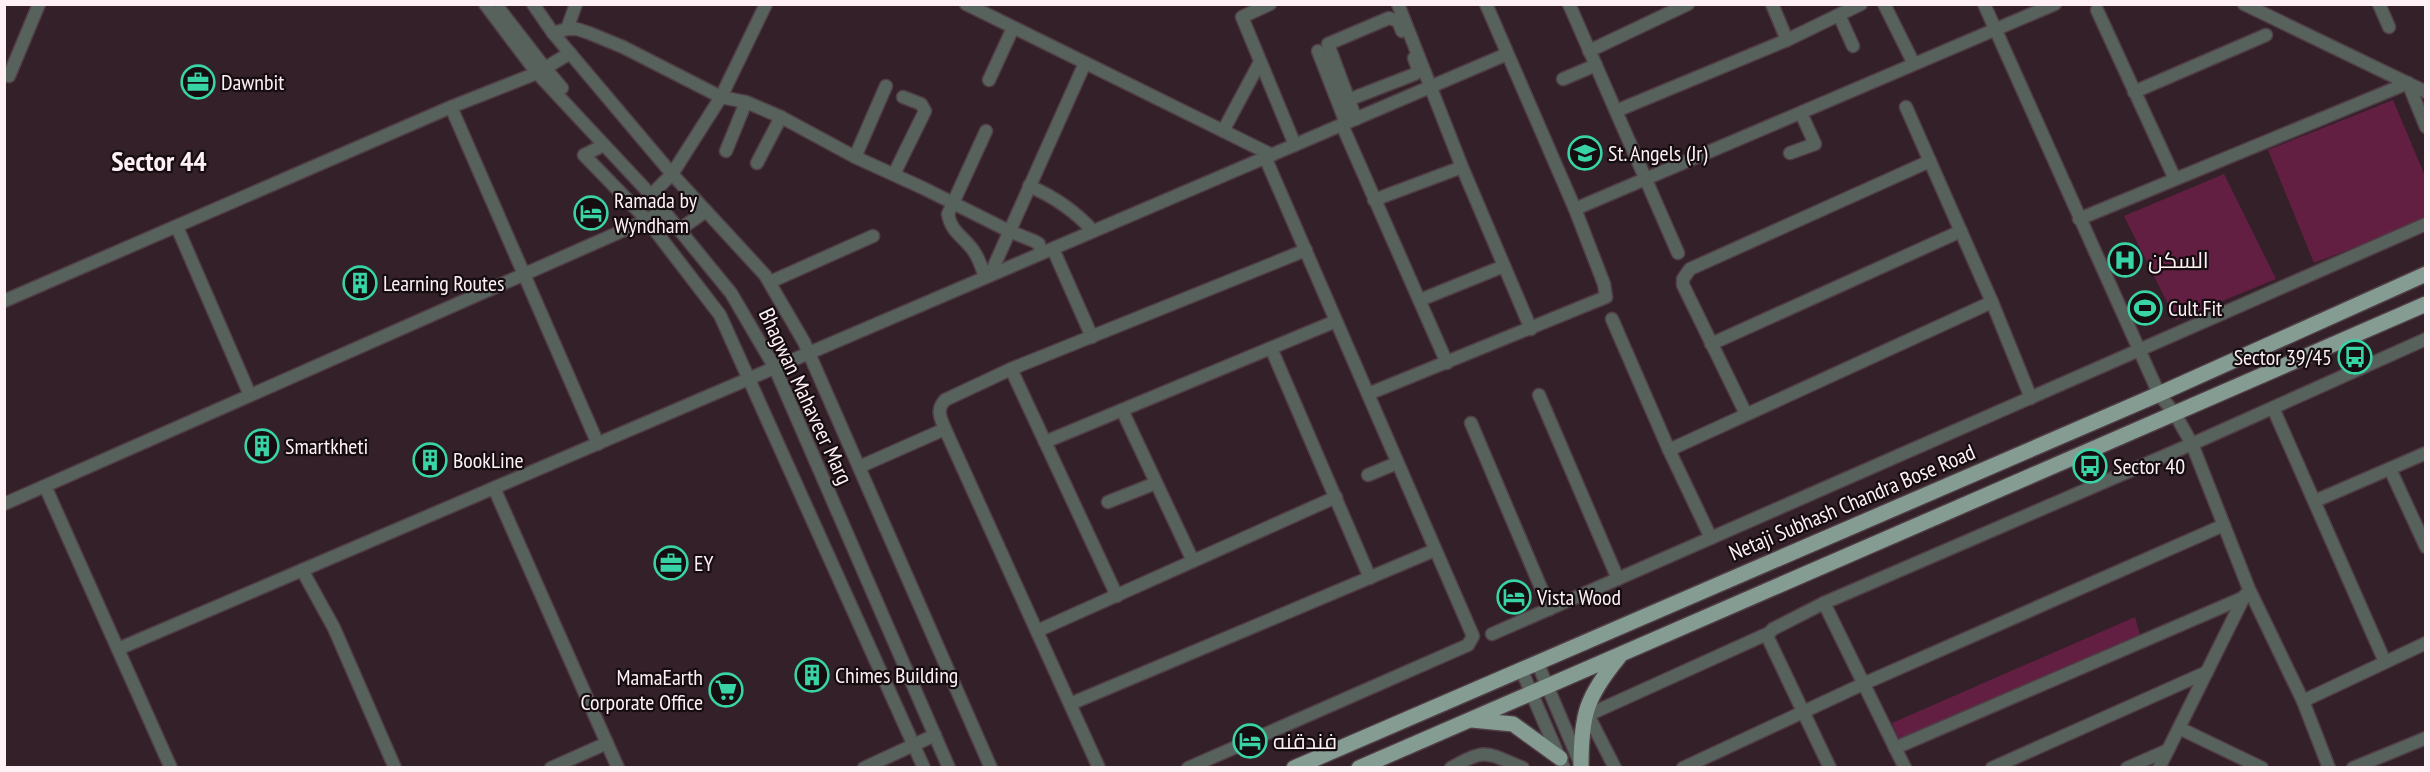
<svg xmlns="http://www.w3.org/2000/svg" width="2430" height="772" viewBox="0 0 2430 772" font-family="'PT Sans Narrow',Cairo,sans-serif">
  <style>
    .green { fill: #631f42 }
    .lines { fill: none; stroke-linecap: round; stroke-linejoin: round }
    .minor-casing { stroke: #503d46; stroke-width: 15 }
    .major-casing { stroke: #503d46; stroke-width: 18 }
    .minor { stroke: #57625d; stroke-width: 12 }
    .major { stroke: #859c92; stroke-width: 15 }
    .labels { text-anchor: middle; stroke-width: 4.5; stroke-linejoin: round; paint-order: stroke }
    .poi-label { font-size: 22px; fill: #fef0f5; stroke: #160d11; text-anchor: start }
    .street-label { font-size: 22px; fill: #fef0f5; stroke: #160d11 }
    .district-label { font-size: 28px; font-weight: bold; fill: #fef0f5; stroke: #160d11 }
  </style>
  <rect width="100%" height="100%" fill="#342029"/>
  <g class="green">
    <polygon points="2393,100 2425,176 2425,220 2314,263 2268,150"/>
    <polygon points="2224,174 2276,279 2176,320 2124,216"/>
    <polygon points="2135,617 2141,639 1899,739 1892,723"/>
  </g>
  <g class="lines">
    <g class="minor-casing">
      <g id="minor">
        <polyline points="485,4 537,73 650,194 731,293 775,368 949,768"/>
        <polyline points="533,4 553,33 672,174 765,275 804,342 991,768"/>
        <polyline points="966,4 1272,155"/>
        <polyline points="1270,4 1242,17 1295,145"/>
        <polyline points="1398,4 1462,167 1531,329"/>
        <polyline points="1569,4 1678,253"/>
        <polyline points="1772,4 1787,40"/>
        <polyline points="1884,4 1914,64"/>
        <polyline points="1984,4 2159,394 2175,414 2192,444 2249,589 2303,701 2329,768"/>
        <polyline points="2244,4 2426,92"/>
        <polyline points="2379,4 2389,27"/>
        <polyline points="500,10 545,68 562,88"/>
        <polyline points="2097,10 2175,179"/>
        <polyline points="1839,15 1853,46"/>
        <polyline points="567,29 576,4"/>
        <polyline points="553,33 567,29 577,29 589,33 623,47 721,97 746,102 781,117 855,157"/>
        <polyline points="1318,51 1346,123"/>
        <polyline points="1589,51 1688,4"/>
        <polyline points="4,74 9,76 39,4"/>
        <polyline points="1563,79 1596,65"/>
        <polyline points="989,80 1013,28"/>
        <polyline points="2408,83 2426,127"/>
        <polyline points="886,86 855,157 923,188 1009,231 1034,241 1039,244 1041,253"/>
        <polyline points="2134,92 2266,35"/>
        <polyline points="1348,100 1415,74 1418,69 1414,58"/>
        <polyline points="451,107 598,444"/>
        <polyline points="1906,107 1992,302 2031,398"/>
        <polyline points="1616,111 1787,40 1861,4"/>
        <polyline points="1356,119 1328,44 1389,18 1398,21 1402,31"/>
        <polyline points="1342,125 1447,363"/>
        <polyline points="1223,131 1260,62"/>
        <polyline points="604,145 584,155 647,220 720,315 924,768"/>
        <polyline points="726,151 746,102"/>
        <polyline points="1790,153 1815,144 1801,113"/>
        <polyline points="757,163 781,117"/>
        <polyline points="894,174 925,111 921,104 903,97"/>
        <path d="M1029,186C1055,197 1075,211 1093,231"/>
        <polyline points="657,189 672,174 721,97 766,4"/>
        <polyline points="1374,200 1462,167"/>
        <polyline points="1575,209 2055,4"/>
        <polyline points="2079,219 2408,83"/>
        <polyline points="686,225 706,211"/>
        <polyline points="177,227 250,395"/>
        <polyline points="1053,249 1092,337"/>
        <polyline points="990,275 1085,63"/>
        <path d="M985,277C982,268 979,258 973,250C963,236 951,232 948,214L986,131"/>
        <polyline points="770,282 873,236"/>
        <polyline points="1420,300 1504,266"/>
        <polyline points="4,301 451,107 537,73 570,53"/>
        <polyline points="1612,319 1669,450 1711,538"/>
        <polyline points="1711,344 1961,231"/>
        <polyline points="1271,348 1370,578"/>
        <polyline points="1011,369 1117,596"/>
        <polyline points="1368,394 1606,297 1604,284 1575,209 1486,4"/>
        <polyline points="1539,395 1618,579"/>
        <polyline points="2273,408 2385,662"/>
        <polyline points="1122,410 1193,561"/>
        <polyline points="1746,414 1683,285 1683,279 1690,269 1930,161"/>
        <polyline points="1471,423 1550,609"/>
        <polyline points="1045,442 1336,321"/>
        <polyline points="1669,450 1992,302"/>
        <polyline points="859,467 945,429"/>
        <polyline points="2390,469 2426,547"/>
        <polyline points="1368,475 1397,463"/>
        <polyline points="45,486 171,768"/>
        <polyline points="494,488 618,768"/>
        <polyline points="2315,501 2426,453"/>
        <polyline points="1108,502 1156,483"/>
        <polyline points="4,504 647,220 663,210"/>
        <polyline points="302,570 334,628 395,768"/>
        <polyline points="1824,603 2192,444 2426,339"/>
        <polyline points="1037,631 1336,497"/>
        <polyline points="1492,634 2426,224"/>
        <polyline points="118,649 1507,54"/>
        <polyline points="1537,662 1580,763"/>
        <polyline points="1521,669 1564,768"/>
        <polyline points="2303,701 2426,643"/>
        <polyline points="1070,704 1435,550"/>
        <polyline points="2179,728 2262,768"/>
        <polyline points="1895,748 2245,597"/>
        <polyline points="551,768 607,743"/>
        <polyline points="864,768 935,735"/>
        <path d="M1099,768L945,429C940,417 936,410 945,400L1011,369L1306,250"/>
        <polyline points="1188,768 1468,645 1473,636 1265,157"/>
        <path d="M1451,768C1486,747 1487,753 1523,768"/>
        <polyline points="1615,768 1588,715 1769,633"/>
        <polyline points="1683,768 1863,684 2224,525"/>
        <polyline points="1830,768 1768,638 1769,633 1773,629 1824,603 1905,768"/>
        <polyline points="1992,768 2207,672"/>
        <polyline points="2127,768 2168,750"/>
        <polyline points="2159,768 2245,595"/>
        <polyline points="2353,768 2426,738"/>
      </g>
    </g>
    <g class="major-casing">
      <g id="major">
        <polyline points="1472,720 1513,724 1560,758"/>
        <path d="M1581,767C1581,715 1586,697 1619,657"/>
        <polyline points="1294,768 2159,394 2426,274"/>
        <polyline points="1359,768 2426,304"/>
      </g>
    </g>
    <use href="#minor" class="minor"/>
    <use href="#major" class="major"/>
  </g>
  <defs>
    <g id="office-ring" transform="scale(1.725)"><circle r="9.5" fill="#160d11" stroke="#39d4a5" stroke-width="1.5"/><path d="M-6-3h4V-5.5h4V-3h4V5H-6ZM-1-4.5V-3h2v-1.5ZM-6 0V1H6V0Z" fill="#39d4a5"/></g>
    <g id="school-ring" transform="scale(1.725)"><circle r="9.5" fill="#160d11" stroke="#39d4a5" stroke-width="1.5"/><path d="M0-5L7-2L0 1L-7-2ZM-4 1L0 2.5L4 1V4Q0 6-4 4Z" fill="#39d4a5"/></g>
    <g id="hotel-ring" transform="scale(1.725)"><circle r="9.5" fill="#160d11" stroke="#39d4a5" stroke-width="1.5"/><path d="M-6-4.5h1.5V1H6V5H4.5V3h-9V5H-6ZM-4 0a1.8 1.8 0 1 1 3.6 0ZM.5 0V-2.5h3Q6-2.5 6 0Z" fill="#39d4a5"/></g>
    <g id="hospital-ring" transform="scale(1.725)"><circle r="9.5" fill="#160d11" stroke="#39d4a5" stroke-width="1.5"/><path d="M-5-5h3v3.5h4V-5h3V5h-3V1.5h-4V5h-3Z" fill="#39d4a5"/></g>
    <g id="building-ring" transform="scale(1.725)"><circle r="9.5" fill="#160d11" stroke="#39d4a5" stroke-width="1.5"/><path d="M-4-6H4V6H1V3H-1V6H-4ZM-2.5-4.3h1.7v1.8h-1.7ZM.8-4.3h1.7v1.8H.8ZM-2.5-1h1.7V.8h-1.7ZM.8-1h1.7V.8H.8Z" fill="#39d4a5"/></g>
    <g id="stadium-ring" transform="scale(1.725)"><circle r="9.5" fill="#160d11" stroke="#39d4a5" stroke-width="1.5"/><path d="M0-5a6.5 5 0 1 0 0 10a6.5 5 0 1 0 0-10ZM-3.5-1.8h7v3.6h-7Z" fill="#39d4a5"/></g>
    <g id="bus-ring" transform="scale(1.725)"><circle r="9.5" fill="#160d11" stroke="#39d4a5" stroke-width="1.5"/><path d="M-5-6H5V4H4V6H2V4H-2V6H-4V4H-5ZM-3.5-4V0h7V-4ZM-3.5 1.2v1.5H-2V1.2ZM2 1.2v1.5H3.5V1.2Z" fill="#39d4a5"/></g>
    <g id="supermarket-ring" transform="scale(1.725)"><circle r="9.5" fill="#160d11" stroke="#39d4a5" stroke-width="1.5"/><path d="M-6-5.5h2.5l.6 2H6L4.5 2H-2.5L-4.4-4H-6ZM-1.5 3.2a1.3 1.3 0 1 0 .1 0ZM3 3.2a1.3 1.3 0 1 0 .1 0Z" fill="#39d4a5"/></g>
  </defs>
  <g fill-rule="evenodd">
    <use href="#office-ring" x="198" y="82"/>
    <use href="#school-ring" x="1585" y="153"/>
    <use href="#hotel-ring" x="591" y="213"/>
    <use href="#hospital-ring" x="2125" y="260"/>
    <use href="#building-ring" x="360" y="283"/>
    <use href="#stadium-ring" x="2145" y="308"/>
    <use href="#bus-ring" x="2355" y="357"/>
    <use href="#building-ring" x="262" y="446"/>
    <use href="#building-ring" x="430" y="460"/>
    <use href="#bus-ring" x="2090" y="466"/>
    <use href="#office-ring" x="671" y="563"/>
    <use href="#hotel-ring" x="1514" y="597"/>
    <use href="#building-ring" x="812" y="675"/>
    <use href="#supermarket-ring" x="726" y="690"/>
    <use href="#hotel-ring" x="1250" y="741"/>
  </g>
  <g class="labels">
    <g class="poi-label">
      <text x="221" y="90">Dawnbit</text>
      <text x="1608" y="161">St. Angels (Jr)</text>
      <text x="614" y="208">Ramada by<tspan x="614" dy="25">Wyndham</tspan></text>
      <text x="2148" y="268">السكن</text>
      <text x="383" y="291">Learning Routes</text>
      <text x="2168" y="316">Cult.Fit</text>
      <text x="2332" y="365" text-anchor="end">Sector 39/45</text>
      <text x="285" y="454">Smartkheti</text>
      <text x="453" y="468">BookLine</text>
      <text x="2113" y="474">Sector 40</text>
      <text x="694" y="571">EY</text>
      <text x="1537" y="605">Vista Wood</text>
      <text x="835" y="683">Chimes Building</text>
      <text x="703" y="685" text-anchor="end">MamaEarth<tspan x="703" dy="25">Corporate Office</tspan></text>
      <text x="1273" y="749">فندقنه</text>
    </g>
    <g class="street-label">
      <text transform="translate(806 396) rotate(65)" y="8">Bhagwan Mahaveer Marg</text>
      <text transform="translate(1852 502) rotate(-23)" y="8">Netaji Subhash Chandra Bose Road</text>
    </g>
    <g class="district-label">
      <text x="159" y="171">Sector 44</text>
    </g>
  </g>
  <rect width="2430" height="772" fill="none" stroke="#fef0f5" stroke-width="12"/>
</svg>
